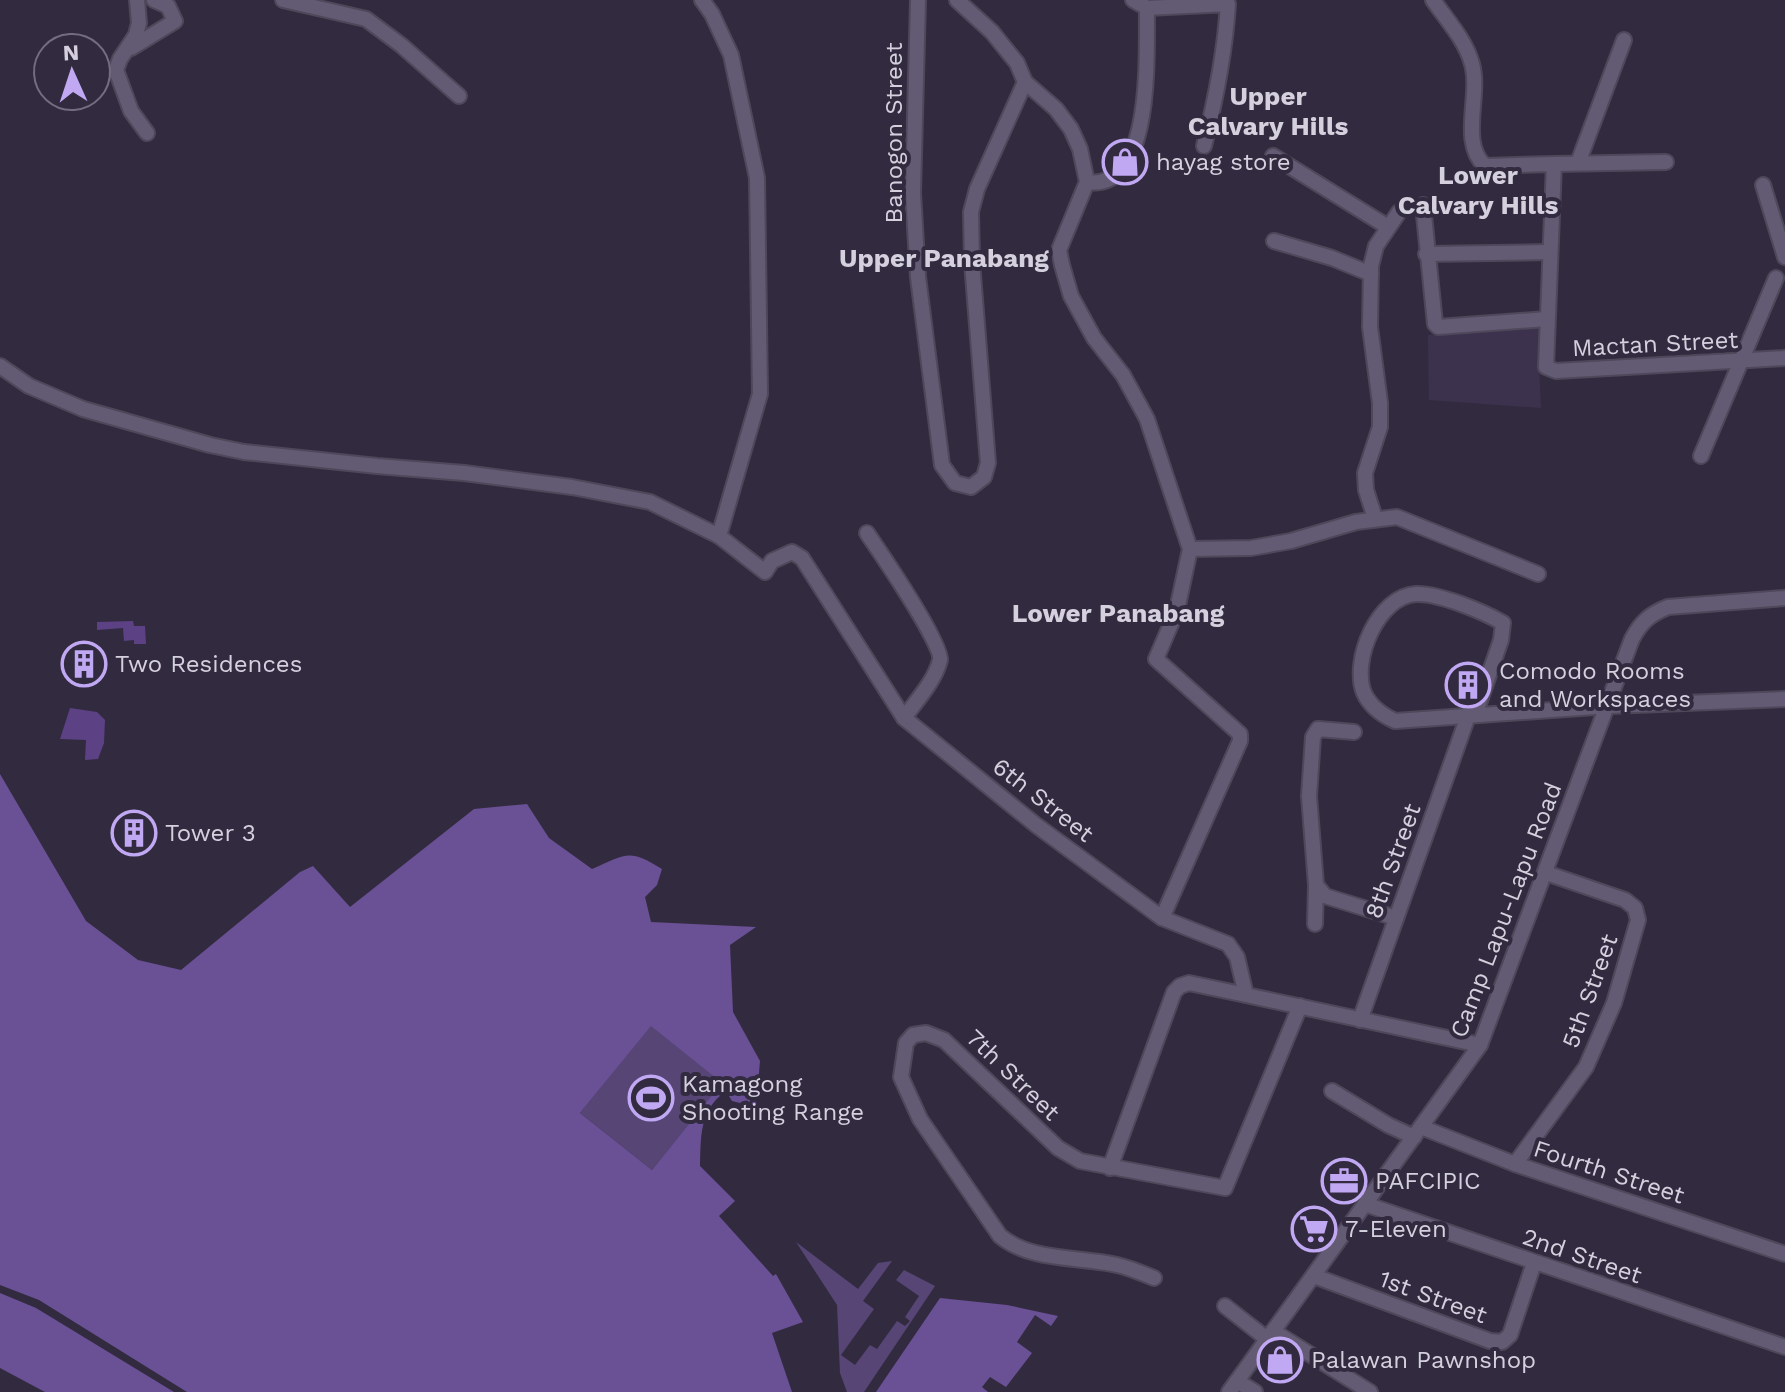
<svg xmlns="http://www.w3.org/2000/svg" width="1785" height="1392" viewBox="0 0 1785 1392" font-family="'Work Sans',sans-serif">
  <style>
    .built { fill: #3c324d }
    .green { fill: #564575 }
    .forest { fill: #6a5095; fill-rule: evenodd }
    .water { fill: #5c4185 }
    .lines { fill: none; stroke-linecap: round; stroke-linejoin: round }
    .minor-casing { stroke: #4e485a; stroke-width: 18 }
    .minor { stroke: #635b73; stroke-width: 14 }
    .labels { text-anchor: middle; stroke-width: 8; stroke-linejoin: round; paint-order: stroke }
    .street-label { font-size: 24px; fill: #d4d0de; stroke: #322b40 }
    .poi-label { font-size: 24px; fill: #d4d0de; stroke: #322b40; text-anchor: start }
    .neighbourhood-label { font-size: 26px; font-weight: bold; fill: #d4d0de; stroke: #322b40 }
  </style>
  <rect width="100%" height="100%" fill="#322b40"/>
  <polygon class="built" points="1543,327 1539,366 1541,408 1429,400 1428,335"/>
  <g class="green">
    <polygon points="651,1025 723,1083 652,1170 580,1113"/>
    <polygon points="796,1242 858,1289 878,1263 892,1261 863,1301 874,1309 841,1355 855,1365 870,1345 877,1349 897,1321 905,1326 910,1321 905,1317 919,1296 896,1280 904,1270 935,1286 864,1392 847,1392 840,1373 837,1305"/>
  </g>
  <g class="forest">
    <path d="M0,774L86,921L138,960L181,970L300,872L313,866L350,907L474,809L527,804L549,838L592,869C626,854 629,848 662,869L657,885L645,897L651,922L756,927L730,945L733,1012L760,1061L756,1107L732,1101L726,1091C699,1110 701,1137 700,1166L735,1201L719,1216L773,1276L776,1274L803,1322L772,1333L792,1392H187L39,1300L0,1285ZM651,1026L722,1083L652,1170L580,1113Z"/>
    <polygon points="0,1293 36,1308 174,1392 45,1392 0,1368"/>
    <polygon points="940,1298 1007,1305 1058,1316 1051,1326 1035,1315 1017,1342 1032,1353 1006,1387 990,1377 982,1387 988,1392 876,1392"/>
  </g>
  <g class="water">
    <polygon points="133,621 134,626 145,626 146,644 134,644 134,640 124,641 123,628 97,630 97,622"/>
    <polygon points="70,708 97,712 105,720 104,743 98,759 85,760 86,740 60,739"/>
  </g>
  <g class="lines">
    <g class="minor-casing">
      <g id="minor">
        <polyline points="137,0 139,23 136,35 120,59 116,70 131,111 147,133"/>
        <polyline points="283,0 366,19 401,45 459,96"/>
        <polyline points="702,0 712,14 731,55 757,178 760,394 719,536"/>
        <polyline points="918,0 913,193 918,277 942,465 955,483 971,487 984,477 988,463 972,262 971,212 977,189 1025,82"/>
        <polyline points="957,0 992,32 1017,63 1025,82 1056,109 1071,129 1080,149 1087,182 1059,250 1062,265 1071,296 1094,338 1123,375 1147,419 1190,549 1177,610 1156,659 1240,734 1240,741 1162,918"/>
        <path d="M1133,0L1147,8L1228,4C1225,53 1216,98 1204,146"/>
        <path d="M1433,0C1447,20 1466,41 1472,64C1481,96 1459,142 1485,166L1554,164L1546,367L1556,371L1785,358"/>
        <polyline points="131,48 175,21 168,6 154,0"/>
        <polyline points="1273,156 1388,227"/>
        <polyline points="1578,163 1624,40"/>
        <polyline points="1554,164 1666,162"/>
        <path d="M1087,182C1155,192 1146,50 1147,8"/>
        <polyline points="1763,185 1785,257"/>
        <polyline points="1423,205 1435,324 1438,327 1547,319"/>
        <polyline points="1274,241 1332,258 1371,274"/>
        <polyline points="1426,254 1550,252"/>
        <polyline points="0,366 29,386 83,409 210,445 244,452 377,466 464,473 572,487 650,502 719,536 765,572 772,561 792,552 802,558 904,718 1036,825 1162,918 1228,944 1237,957 1246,995 1480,1045"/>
        <polyline points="1701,456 1776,278"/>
        <polyline points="1375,518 1366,490 1365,473 1380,427 1380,403 1370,327 1371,266 1376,246 1399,212"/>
        <path d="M867,533C880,552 943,644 940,660C935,681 916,701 904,718"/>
        <polyline points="1190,549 1251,548 1291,541 1356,522 1397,517 1538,574"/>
        <path d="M1475,715L1501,640L1503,623C1484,612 1439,593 1416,594C1378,596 1351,660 1364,693C1370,706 1382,715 1395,721L1609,706L1785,699"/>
        <polyline points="1316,885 1325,896 1396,918"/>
        <polyline points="1315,924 1316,885 1309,796 1313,737 1318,729 1354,732"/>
        <polyline points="1360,1020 1468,716"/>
        <polyline points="1332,1091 1388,1125 1414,1137"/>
        <polyline points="1421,1127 1515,1164 1785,1254"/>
        <polyline points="1515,1164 1586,1067 1614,1003 1638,920 1635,908 1625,900 1546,873"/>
        <polyline points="1110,1168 1174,992 1180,986 1189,983 1246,995"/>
        <polyline points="1365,1204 1785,1347"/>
        <polyline points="1314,1276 1490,1341 1502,1342 1510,1335 1534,1263"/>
        <path d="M1154,1278C1142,1273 1130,1268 1117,1265C1078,1256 1032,1262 1000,1236L920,1119L901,1077L906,1043L913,1035L926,1033L944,1040L1058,1148L1080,1161L1225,1188L1300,1006"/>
        <polyline points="1225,1306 1267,1339"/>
        <polyline points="1273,1331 1370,1392"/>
        <polyline points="1237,1381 1255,1392"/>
        <path d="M1229,1392L1480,1045L1632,639C1641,622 1650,614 1668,607L1785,598"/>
      </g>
    </g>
    <use href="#minor" class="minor"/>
  </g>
  <defs>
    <g id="shop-ring" transform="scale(2.3)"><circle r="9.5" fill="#322b40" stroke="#c1a8f3" stroke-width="1.5"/><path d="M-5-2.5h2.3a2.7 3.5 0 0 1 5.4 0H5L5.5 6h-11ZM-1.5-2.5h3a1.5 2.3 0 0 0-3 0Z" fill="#c1a8f3"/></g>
    <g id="building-ring" transform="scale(2.3)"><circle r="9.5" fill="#322b40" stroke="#c1a8f3" stroke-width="1.5"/><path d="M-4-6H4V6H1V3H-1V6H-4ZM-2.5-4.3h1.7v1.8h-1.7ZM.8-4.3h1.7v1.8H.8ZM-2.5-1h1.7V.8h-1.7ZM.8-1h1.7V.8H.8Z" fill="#c1a8f3"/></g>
    <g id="stadium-ring" transform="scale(2.3)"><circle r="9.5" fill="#322b40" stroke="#c1a8f3" stroke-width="1.5"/><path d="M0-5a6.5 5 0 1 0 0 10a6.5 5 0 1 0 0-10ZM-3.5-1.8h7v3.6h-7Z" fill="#c1a8f3"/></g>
    <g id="office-ring" transform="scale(2.3)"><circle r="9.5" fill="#322b40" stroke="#c1a8f3" stroke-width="1.5"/><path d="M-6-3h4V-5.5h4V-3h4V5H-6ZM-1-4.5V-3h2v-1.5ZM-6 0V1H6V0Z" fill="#c1a8f3"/></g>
    <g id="supermarket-ring" transform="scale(2.3)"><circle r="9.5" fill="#322b40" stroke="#c1a8f3" stroke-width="1.5"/><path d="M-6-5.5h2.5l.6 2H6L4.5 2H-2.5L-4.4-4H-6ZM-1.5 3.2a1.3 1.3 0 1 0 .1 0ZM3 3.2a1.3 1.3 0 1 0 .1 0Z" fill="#c1a8f3"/></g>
  </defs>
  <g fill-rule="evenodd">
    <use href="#shop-ring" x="1125" y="162"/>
    <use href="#building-ring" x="84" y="664"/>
    <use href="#building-ring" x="1468" y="685"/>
    <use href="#building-ring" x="134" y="833"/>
    <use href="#stadium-ring" x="651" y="1098"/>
    <use href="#office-ring" x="1344" y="1181"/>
    <use href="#supermarket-ring" x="1314" y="1229"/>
    <use href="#shop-ring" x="1280" y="1360"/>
  </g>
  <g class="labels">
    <g class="street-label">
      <text transform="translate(894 133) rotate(-90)" y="8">Banogon Street</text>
      <text transform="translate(1655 344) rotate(-3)" y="8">Mactan Street</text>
      <text transform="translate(1043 800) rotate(38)" y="8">6th Street</text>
      <text transform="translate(1393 861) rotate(-70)" y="8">8th Street</text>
      <text transform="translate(1506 910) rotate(-69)" y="8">Camp Lapu-Lapu Road</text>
      <text transform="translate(1590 991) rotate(-70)" y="8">5th Street</text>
      <text transform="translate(1013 1075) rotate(44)" y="8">7th Street</text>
      <text transform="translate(1609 1172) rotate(18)" y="8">Fourth Street</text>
      <text transform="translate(1582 1256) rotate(19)" y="8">2nd Street</text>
      <text transform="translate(1433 1297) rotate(20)" y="8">1st Street</text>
    </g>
    <g class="poi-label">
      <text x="1156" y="170">hayag store</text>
      <text x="115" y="672">Two Residences</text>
      <text x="1499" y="679">Comodo Rooms<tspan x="1499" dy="28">and Workspaces</tspan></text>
      <text x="165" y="841">Tower 3</text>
      <text x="682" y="1092">Kamagong<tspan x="682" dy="28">Shooting Range</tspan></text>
      <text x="1375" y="1189">PAFCIPIC</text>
      <text x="1345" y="1237">7-Eleven</text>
      <text x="1311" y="1368">Palawan Pawnshop</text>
    </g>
    <g class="neighbourhood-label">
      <text x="1268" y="105">Upper<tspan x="1268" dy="30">Calvary Hills</tspan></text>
      <text x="1478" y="184">Lower<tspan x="1478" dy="30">Calvary Hills</tspan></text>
      <text x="944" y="267">Upper Panabang</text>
      <text x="1118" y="622">Lower Panabang</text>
    </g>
  </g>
  <g transform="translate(72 72) rotate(357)"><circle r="38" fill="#322b40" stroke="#736d7f" stroke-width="2"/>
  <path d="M0-6L14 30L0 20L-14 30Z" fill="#c1a8f3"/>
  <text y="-12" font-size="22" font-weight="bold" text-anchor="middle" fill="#d4d0de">N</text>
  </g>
</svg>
